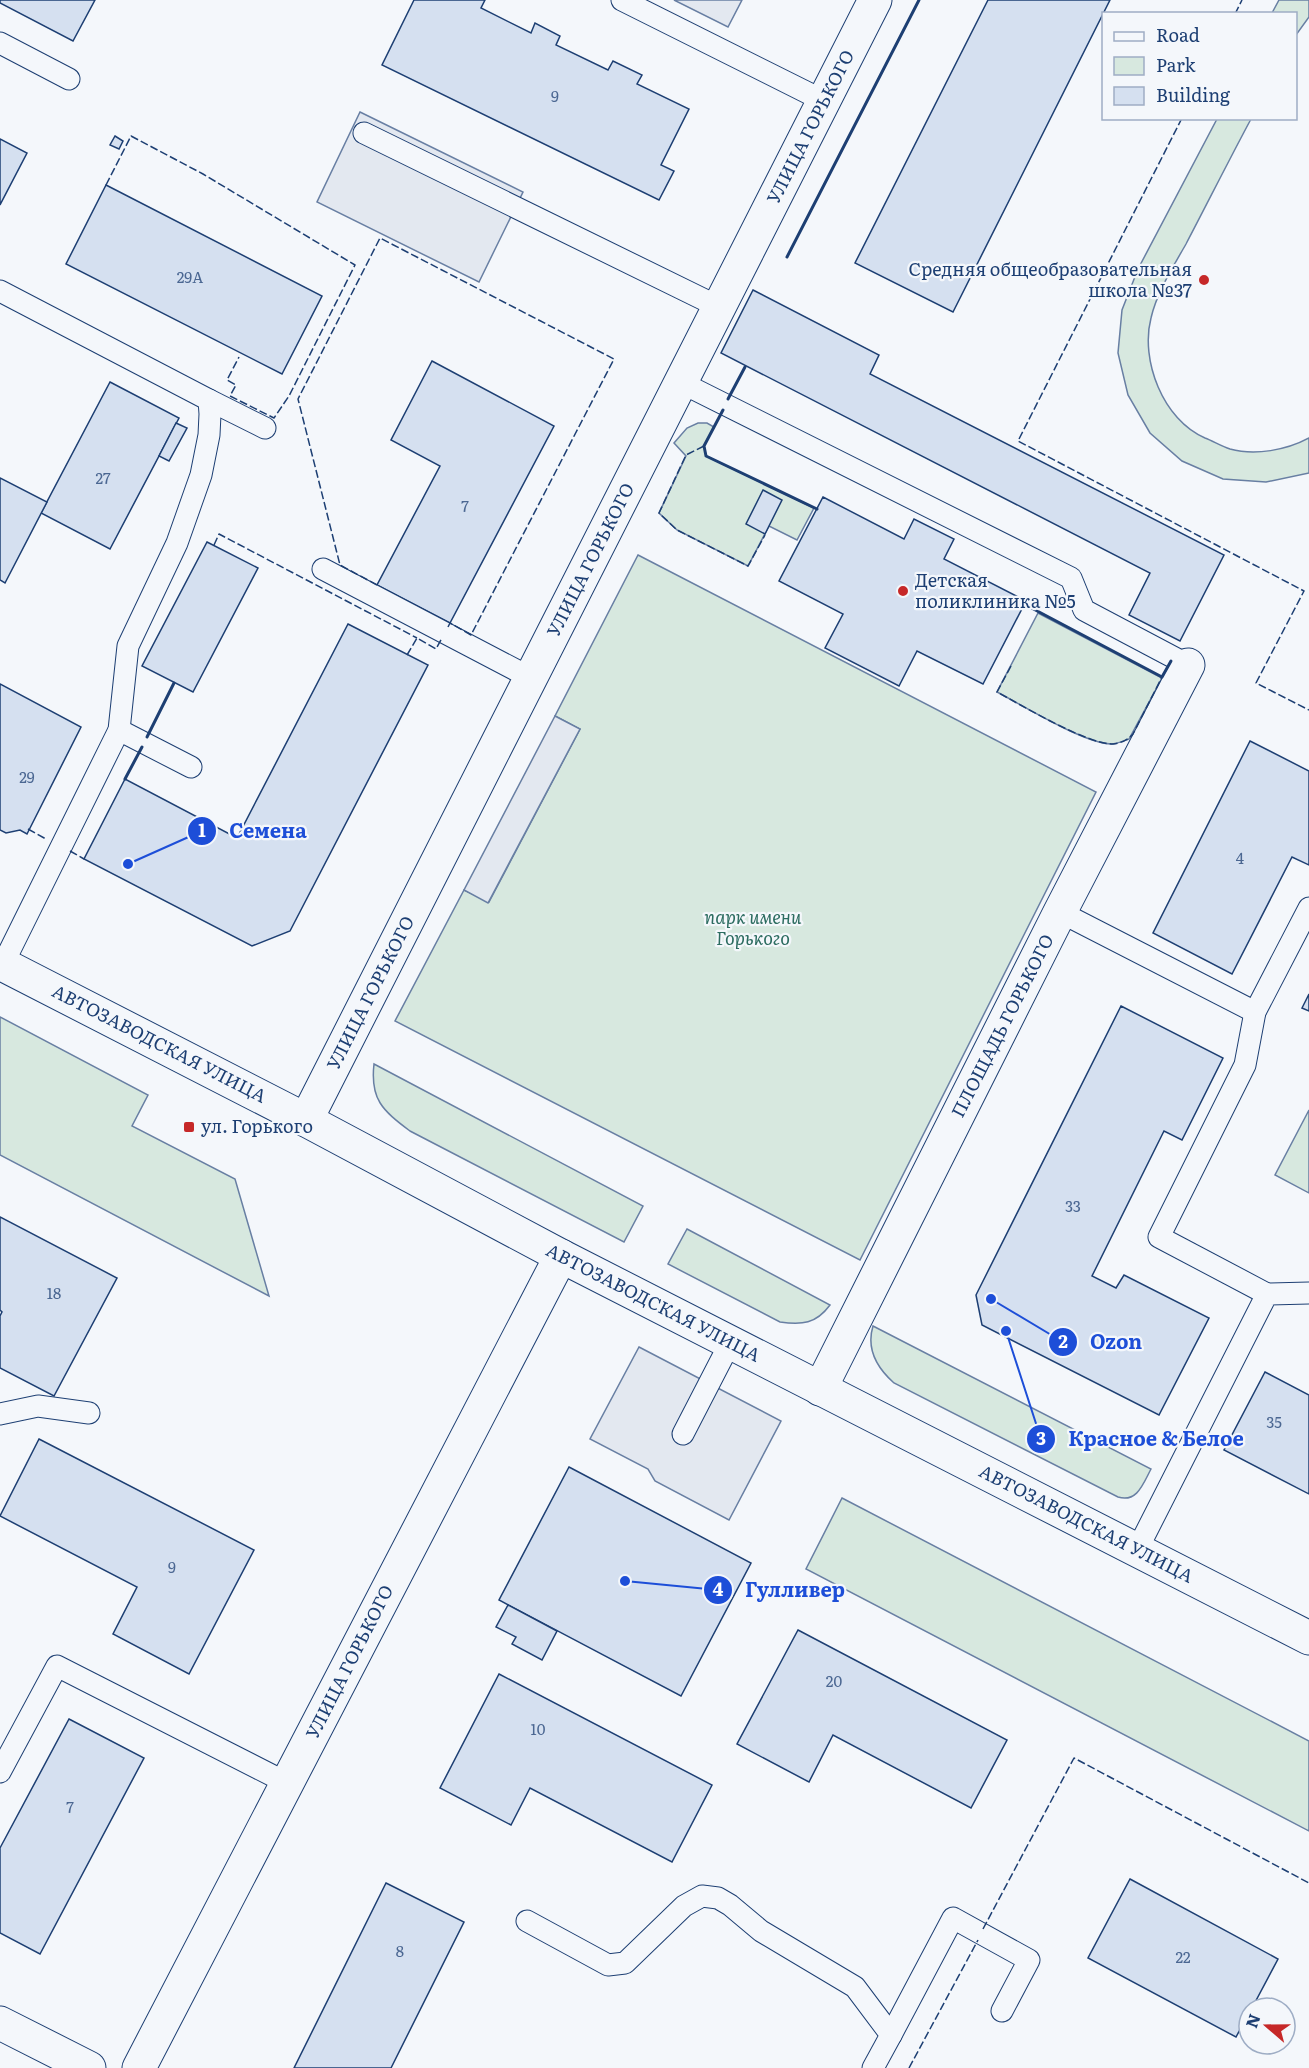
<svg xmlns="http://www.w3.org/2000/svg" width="1309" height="2068" viewBox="0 0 1309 2068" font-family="Literata,serif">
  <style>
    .green { fill: #d7e8df; stroke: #687fa3; stroke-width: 1.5 }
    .parking { fill: #e3e8f0; stroke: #687fa3; stroke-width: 1.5 }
    .building { fill: #d5e0f0; stroke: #1d3f73; stroke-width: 1.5 }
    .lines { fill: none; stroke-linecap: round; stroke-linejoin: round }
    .service-casing { stroke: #1d3f73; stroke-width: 23 }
    .minor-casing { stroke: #1d3f73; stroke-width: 35 }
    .tertiary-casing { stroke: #1d3f73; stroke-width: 35 }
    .service { stroke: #f4f7fb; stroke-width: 21 }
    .minor { stroke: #f4f7fb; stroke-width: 33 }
    .tertiary { stroke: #f4f7fb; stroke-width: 33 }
    .fence { stroke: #1d3f73; stroke-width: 1.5; stroke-dasharray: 8 3; stroke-linecap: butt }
    .wall { stroke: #1d3f73; stroke-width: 3 }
    .poi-dot { fill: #c62828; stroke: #f4f7fb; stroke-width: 2 }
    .labels { text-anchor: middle; stroke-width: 4.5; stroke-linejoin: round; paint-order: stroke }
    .number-label { font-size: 15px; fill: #4b6792 }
    .street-label { font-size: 18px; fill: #1d3f73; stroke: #f4f7fb }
    .poi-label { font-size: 18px; fill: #1d3f73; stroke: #f4f7fb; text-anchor: start }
    .park-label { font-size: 18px; font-style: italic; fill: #2c6c60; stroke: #f4f7fb }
    .leader { fill: none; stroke: #1d4ed8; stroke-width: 2 }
    .callout-dot { fill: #1d4ed8; stroke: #f4f7fb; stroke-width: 2 }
    .mark-label { font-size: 18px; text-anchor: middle; font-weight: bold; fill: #fff }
    .callout-label { font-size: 20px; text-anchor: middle; font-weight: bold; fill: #1d4ed8; stroke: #f4f7fb; stroke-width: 4.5; stroke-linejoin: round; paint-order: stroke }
  </style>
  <rect width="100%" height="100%" fill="#f4f7fb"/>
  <g class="green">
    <polygon points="1279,0 1309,0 1309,17 1296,35 1296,14 1272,13"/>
    <path d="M1217,119H1251C1229,160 1208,202 1186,244C1173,267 1157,292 1151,318C1140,360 1163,420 1205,438C1213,441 1221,446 1230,449C1255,456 1287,450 1309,438V473L1266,482L1223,479L1182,461L1150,433L1128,395L1118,353L1122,310L1138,269Z"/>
    <polygon points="698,423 707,423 714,427 704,446 706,456 814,508 797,540 769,526 748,566 677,530 659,513 686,456 674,443 687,428"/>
    <polygon points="638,555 1096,792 860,1260 395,1021 464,890 489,902 580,729 555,716"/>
    <path d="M1038,613L1162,678L1129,739C1123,741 1117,744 1111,744C1083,743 1024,706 997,692Z"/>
    <polygon points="0,1017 148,1095 132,1126 235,1179 269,1296 0,1155"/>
    <path d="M374,1064L643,1206L624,1242L410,1131C382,1110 370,1099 374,1064Z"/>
    <polygon points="1309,1110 1309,1193 1275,1175"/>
    <path d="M687,1229L830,1305C816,1324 802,1325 780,1322L668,1264Z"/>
    <path d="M873,1326L1151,1469C1143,1484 1137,1503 1118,1497L894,1383C876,1367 866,1349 873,1326Z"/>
    <polygon points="842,1498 1309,1741 1309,1831 806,1569"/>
  </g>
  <g class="parking">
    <polygon points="674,0 742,0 728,27"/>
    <polygon points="360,112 523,192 479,282 317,202"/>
    <polygon points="555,716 580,729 488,903 464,890"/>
    <polygon points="639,1347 781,1421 729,1520 655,1481 648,1469 590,1439"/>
  </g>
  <g class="building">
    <polygon points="0,0 95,0 73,41 0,3"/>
    <polygon points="414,0 485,0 481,8 531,33 535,23 560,36 556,45 608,70 613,61 642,75 637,84 689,109 661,165 674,171 659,200 382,65"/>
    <polygon points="988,0 1110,0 953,312 855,263"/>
    <polygon points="115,136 123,141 119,149 110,145"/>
    <polygon points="0,139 27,153 0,205"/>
    <polygon points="106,185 322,296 282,374 66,264"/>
    <polygon points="753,290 879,355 870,374 1224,555 1180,641 1129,615 1150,573 721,353"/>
    <polygon points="432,361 554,426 450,623 377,585 440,466 391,440"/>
    <polygon points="110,382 179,418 110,549 41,513"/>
    <polygon points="176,423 187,428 169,461 159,456"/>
    <polygon points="0,478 47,502 5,583 0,580"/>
    <polygon points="763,490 782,500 765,534 746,524"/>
    <polygon points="823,497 904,539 914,519 954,539 944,559 1026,601 983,684 917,651 899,686 825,648 843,614 779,581"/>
    <polygon points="207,542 258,568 193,692 142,666"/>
    <polygon points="348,624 428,665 290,931 252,946 84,859 125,779 237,838"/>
    <polygon points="0,684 81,727 27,834 20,830 6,833 0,830"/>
    <polygon points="1250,741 1309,771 1309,865 1292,857 1232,974 1153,933"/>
    <polygon points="1309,994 1309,1011 1302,1008"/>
    <polygon points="1121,1006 1223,1058 1182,1140 1164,1131 1092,1276 1116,1288 1124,1275 1209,1318 1159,1415 982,1325 976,1295"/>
    <polygon points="0,1217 117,1278 54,1396 0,1368 0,1316 2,1312 0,1310"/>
    <polygon points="1265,1372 1309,1395 1309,1494 1224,1450"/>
    <polygon points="39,1439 254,1550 189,1674 113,1634 137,1587 0,1516"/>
    <polygon points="569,1467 751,1563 681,1696 499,1600"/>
    <polygon points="508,1605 557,1631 542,1660 512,1644 516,1637 496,1627"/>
    <polygon points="798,1630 1007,1740 971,1808 833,1735 809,1782 737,1744"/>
    <polygon points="499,1674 712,1785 672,1862 530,1788 511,1825 440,1788"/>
    <polygon points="69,1719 144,1758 40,1954 0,1933 0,1848"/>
    <polygon points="1130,1879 1278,1959 1252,2008 1249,2008 1249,2013 1236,2037 1088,1958"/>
    <polygon points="386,1883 464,1922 391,2068 294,2068"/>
  </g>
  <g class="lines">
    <g class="service-casing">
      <g id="service">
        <polyline points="622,0 824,101"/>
        <polyline points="0,43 69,79"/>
        <polyline points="364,133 719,307"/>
        <polyline points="0,291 209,400 210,414 209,435 201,475 177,543 128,646 119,730 3,964"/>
        <polyline points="680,382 1071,578 1084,610 1188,665"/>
        <polyline points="209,400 265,428"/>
        <polyline points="323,569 531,678"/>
        <polyline points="119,730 191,767"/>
        <polyline points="1060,912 1255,1012"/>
        <polyline points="1267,1294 1159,1237 1245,1065 1255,1012 1309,908"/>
        <polyline points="0,1414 38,1406 89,1413"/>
        <polyline points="683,1434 730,1343"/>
        <polyline points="1137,1550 1267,1294 1309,1293"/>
        <polyline points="0,1772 57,1666 287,1783"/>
        <polyline points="527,1921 608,1965 625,1963 684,1906 702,1896 718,1898 730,1905 761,1931 855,1987 891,2035 873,2068"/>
        <polyline points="891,2035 953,1918 1029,1960 1002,2011"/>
      </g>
    </g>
    <g class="minor-casing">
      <g id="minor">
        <polyline points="306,1120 875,0"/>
        <polyline points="820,1389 1060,912 1188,665"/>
        <polyline points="0,2023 89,2068"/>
        <polyline points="139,2068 561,1256"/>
      </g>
    </g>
    <g class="tertiary-casing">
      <polyline id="tertiary" points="0,963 306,1120 561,1256 1309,1638"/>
    </g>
    <use href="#service" class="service"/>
    <use href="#minor" class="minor"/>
    <use href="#tertiary" class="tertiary"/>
    <g class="fence">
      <polyline points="1235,14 1242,0"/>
      <polyline points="1182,118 1018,441 1304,591 1256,683 1309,710"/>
      <polyline points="106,185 131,136 203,174 355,265 289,396 274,418 230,396 236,385 227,380 239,357"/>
      <polyline points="704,446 686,455 659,513 677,530 748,566 765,535"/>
      <polyline points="214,545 219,534 417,638"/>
      <polyline points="377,585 340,565 298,399 380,238 614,359 471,635 450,623 448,627"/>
      <polyline points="407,655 417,638 436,649 442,638"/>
      <path d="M1011,666L997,692C1023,706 1086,744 1113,744C1121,743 1128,740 1133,734L1162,677"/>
      <polyline points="28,829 46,839"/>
      <polyline points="70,851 84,859"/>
      <polyline points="983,1929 1074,1758 1309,1883"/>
      <polyline points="909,2068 978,1940"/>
    </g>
    <g class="wall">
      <polyline points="787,257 919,0"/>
      <polyline points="728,399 745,367"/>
      <polyline points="723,410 704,446 706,456 817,509"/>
      <polyline points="1024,604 1162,677 1171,661"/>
      <polyline points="147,737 174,683"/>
      <polyline points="125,779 142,747"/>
    </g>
  </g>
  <g class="poi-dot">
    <circle cx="1204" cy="280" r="6"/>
    <circle cx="903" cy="591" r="6"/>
    <rect x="183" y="1121" width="12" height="12" rx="3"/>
  </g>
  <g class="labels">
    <g class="number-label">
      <text x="555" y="102">9</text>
      <text x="190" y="283">29А</text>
      <text x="103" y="484">27</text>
      <text x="465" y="512">7</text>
      <text x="27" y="783">29</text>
      <text x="1240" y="864">4</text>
      <text x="1073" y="1212">33</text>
      <text x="54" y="1299">18</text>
      <text x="1274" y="1428">35</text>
      <text x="172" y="1573">9</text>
      <text x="834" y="1687">20</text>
      <text x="538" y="1735">10</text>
      <text x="70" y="1813">7</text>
      <text x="400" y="1957">8</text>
      <text x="1183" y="1963">22</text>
    </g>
    <g class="street-label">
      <text transform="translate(811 127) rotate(-63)" y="6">УЛИЦА ГОРЬКОГО</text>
      <text transform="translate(591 560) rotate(-63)" y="6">УЛИЦА ГОРЬКОГО</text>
      <text transform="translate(371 993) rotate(-63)" y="6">УЛИЦА ГОРЬКОГО</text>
      <text transform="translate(1003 1026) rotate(-63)" y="6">ПЛОЩАДЬ ГОРЬКОГО</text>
      <text transform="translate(159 1044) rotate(27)" y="6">АВТОЗАВОДСКАЯ УЛИЦА</text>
      <text transform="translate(653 1303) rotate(27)" y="6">АВТОЗАВОДСКАЯ УЛИЦА</text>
      <text transform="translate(1086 1524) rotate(27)" y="6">АВТОЗАВОДСКАЯ УЛИЦА</text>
      <text transform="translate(350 1662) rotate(-63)" y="6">УЛИЦА ГОРЬКОГО</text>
    </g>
    <g class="poi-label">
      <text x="1192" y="276" text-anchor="end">Средняя общеобразовательная<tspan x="1192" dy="21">школа №37</tspan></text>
      <text x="915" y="587">Детская<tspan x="915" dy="21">поликлиника №5</tspan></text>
      <text x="201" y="1133">ул. Горького</text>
    </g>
    <g class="park-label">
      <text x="753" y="924">парк имени<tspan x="753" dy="21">Горького</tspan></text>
    </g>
  </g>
  <path class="leader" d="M128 864L202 831M991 1299L1063 1342M1006 1331L1041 1439M625 1581L718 1590"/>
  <g class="callout-dot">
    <circle cx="128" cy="864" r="6"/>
    <circle cx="991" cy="1299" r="6"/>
    <circle cx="1006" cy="1331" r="6"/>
    <circle cx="625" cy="1581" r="6"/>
    <circle cx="202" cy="831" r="15"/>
    <circle cx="1063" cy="1342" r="15"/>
    <circle cx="1041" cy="1439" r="15"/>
    <circle cx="718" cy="1590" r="15"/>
  </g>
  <g class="mark-label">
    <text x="202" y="837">1</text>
    <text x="1063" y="1348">2</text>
    <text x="1041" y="1445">3</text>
    <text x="718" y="1596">4</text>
  </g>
  <g class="callout-label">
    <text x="268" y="838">Семена</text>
    <text x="1116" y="1349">Ozon</text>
    <text x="1156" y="1446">Красное &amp; Белое</text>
    <text x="795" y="1597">Гулливер</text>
  </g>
  <rect x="1102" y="12" width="195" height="108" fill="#f4f7fb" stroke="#9eadc5" stroke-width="1.5"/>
  <rect x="1114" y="32" width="30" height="9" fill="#f4f7fb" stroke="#9eadc5" stroke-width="1.5"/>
  <text x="1156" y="42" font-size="18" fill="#1d3f73">Road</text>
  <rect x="1114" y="57" width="30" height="18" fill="#d7e8df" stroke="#9eadc5" stroke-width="1.5"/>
  <text x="1156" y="72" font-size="18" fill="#1d3f73">Park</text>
  <rect x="1114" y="87" width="30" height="18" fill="#d5e0f0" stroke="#9eadc5" stroke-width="1.5"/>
  <text x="1156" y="102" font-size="18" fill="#1d3f73">Building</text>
  <g transform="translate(1267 2026) rotate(290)"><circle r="28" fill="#f4f7fb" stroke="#9eadc5" stroke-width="1.5"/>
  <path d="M0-4.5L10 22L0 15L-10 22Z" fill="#c62828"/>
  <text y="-9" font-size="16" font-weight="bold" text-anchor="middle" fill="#1d3f73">N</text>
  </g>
</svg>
